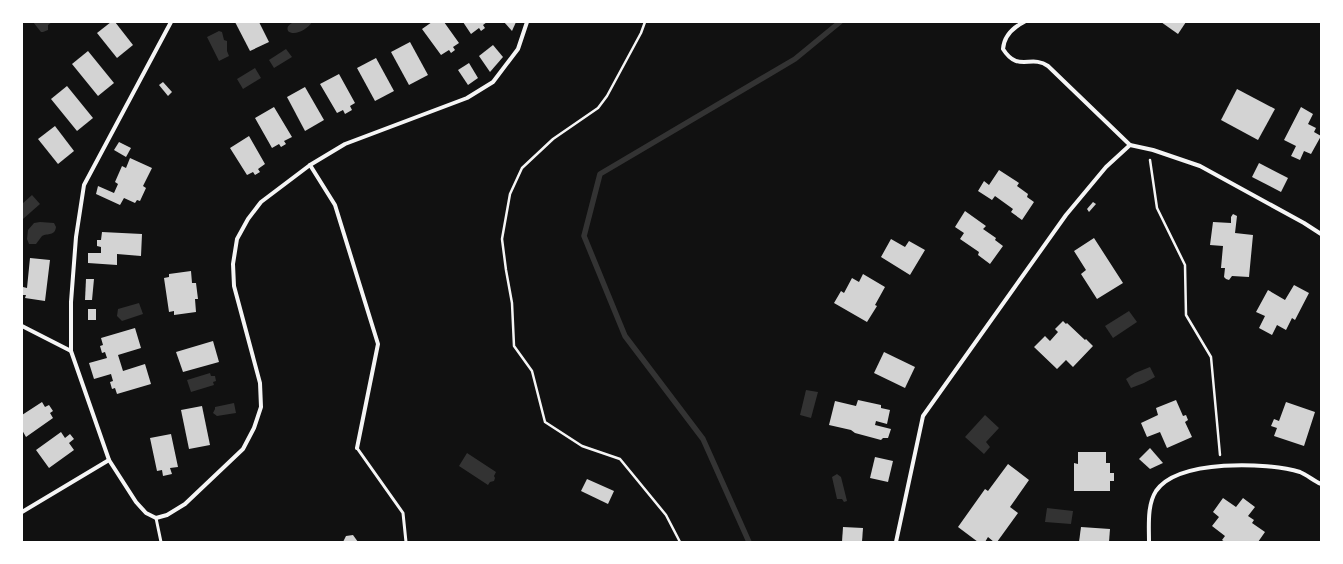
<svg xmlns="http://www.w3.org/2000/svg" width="1343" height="564" viewBox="0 0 1343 564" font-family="Jost,sans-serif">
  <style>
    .water { fill: #333 }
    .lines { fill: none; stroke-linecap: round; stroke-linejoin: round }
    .stream { stroke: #333; stroke-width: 5.5 }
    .building { fill: #d3d3d3 }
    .path { stroke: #f5f5f5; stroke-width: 2.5 }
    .service { stroke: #f5f5f5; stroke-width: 3 }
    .minor { stroke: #f5f5f5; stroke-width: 4 }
  </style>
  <rect width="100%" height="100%" fill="#111"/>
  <g class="water">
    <polygon points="33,22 52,22 48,25 48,30 43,32 41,32"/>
    <path d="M294,22H312C308,29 294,37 288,31C286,26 290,24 294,22Z"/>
    <polygon points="219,31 222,32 224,40 227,41 227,51 229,56 219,61 207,37"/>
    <polygon points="286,49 292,57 274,68 269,60"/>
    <polygon points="255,68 261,78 243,89 237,79"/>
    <polygon points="32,195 40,204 23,219 22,204"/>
    <path d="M40,222L54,223L56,227C55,236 48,233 42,236L36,244H29L27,239L28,230L34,223Z"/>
    <polygon points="139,303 143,314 122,321 117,316 118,309"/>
    <polygon points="1129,311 1137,322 1113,338 1105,326"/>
    <polygon points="1150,367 1155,377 1144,383 1131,388 1126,379 1135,373"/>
    <polygon points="210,373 211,376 215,376 216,381 213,382 214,385 191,392 187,380"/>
    <polygon points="806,390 818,392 811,418 800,415"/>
    <polygon points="234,403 236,413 217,416 213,413 215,409 215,407"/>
    <polygon points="985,415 999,428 986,442 990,447 984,454 965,437"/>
    <polygon points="467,453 496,472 494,476 495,478 494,481 490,482 488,485 459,466"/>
    <polygon points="837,474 841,477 847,501 844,502 842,499 837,499 832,477"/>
    <polygon points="1047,508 1073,511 1071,524 1045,522"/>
  </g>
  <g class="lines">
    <polyline class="stream" points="749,542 703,439 625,336 584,236 600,174 795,59 840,22"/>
  </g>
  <g class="building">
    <polygon points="111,22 115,22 133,45 117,58 97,33"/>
    <polygon points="235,22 259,22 269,42 250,51"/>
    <polygon points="432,22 444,22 459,43 453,47 455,50 451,53 449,50 441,55 422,29"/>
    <polygon points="463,22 487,22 483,25 485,28 481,31 479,28 471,34"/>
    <polygon points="504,22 516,22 512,31"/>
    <polygon points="1161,22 1186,22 1178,34"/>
    <polygon points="410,42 428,75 409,85 391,52"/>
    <polygon points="493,45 503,57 490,72 479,56"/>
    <polygon points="88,51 114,83 98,96 72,64"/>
    <polygon points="376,58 394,91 375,101 357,68"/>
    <polygon points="469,63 478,78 468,85 458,70"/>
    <polygon points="339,74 355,103 350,106 352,110 345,114 343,110 337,113 320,84"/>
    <polygon points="163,82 172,92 168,96 159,85"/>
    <polygon points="67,86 93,118 77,131 51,99"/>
    <polygon points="305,87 324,120 305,131 287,97"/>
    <polygon points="1237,89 1275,109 1258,140 1221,120"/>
    <polygon points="274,107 292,137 284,141 286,144 281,147 279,144 272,148 255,118"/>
    <polygon points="1301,107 1313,114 1308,124 1316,128 1314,132 1321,136 1311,154 1304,151 1300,160 1291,156 1296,146 1284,140"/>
    <polygon points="55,126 74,151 58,164 38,139"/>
    <polygon points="249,136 265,164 258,169 260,172 255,175 253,172 247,175 230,148"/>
    <polygon points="119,142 131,148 126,157 114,150"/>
    <polygon points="130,158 152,168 143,186 146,188 140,201 137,200 135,203 124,198 120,205 96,194 98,186 114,193 118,184 115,182 122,166 126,168"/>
    <polygon points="1259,163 1288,178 1281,192 1252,177"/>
    <polygon points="999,170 1019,183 1017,186 1028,194 1027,197 1034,202 1022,220 1011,212 1013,209 995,196 992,200 978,191 984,181 989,185"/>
    <polygon points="1093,202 1096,204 1089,212 1087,209"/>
    <polygon points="965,211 986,226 983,229 996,238 995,240 1003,246 990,264 978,255 979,252 960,239 964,233 955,227"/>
    <polygon points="1233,214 1237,216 1235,233 1253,235 1249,277 1232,276 1229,280 1226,279 1224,277 1225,268 1221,268 1223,246 1210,245 1213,222 1231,223 1231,217"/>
    <polygon points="102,232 142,234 141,256 117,254 117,265 88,263 88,253 101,253 101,247 97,246 97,240 101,240"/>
    <polygon points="1094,238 1123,283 1097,299 1081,274 1086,270 1074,251"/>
    <polygon points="891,239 905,247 909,241 925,250 910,275 881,257"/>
    <polygon points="30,258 50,260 45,301 25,298 26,295 22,295 23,287 27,288"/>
    <polygon points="191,271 192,283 196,283 198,299 195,299 196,312 174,315 174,311 169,312 164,278 169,277 169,274"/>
    <polygon points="863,274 885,287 875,305 877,306 867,322 834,303 841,291 844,293 852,278 859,282"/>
    <polygon points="86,279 94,279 92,300 85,300"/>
    <polygon points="1294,285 1309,293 1295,320 1292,318 1286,330 1277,325 1272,335 1259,328 1265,316 1256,312 1268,290 1285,300"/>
    <rect x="88" y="309" width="8" height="11"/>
    <polygon points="1063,321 1066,324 1067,323 1085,340 1086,339 1093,346 1073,367 1066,360 1057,369 1034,347 1045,336 1050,341 1058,332 1055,329"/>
    <polygon points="135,328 141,348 118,355 123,371 145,364 151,384 117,394 115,388 112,389 110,382 113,381 111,374 94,379 89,363 107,358 105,352 102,353 100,346 103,345 101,338"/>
    <polygon points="213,341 219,362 183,372 176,352"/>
    <polygon points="884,352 915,367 905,388 874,373"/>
    <polygon points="858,400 881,405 881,408 890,410 887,424 876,421 875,425 891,429 888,438 883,438 881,440 855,433 851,430 829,425 835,401 856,406"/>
    <polygon points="1176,400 1183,416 1186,415 1188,420 1185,422 1192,437 1167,448 1160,432 1147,437 1141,423 1158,415 1156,408"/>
    <polygon points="42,402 45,407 49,405 53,411 50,413 53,418 26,437 22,430 22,415"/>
    <polygon points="1286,402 1315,412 1304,446 1274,436 1277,428 1271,426 1274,419 1279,421"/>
    <polygon points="202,406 210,445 189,449 181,410"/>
    <polygon points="61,432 65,438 70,434 74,439 69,443 74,450 49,468 36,450"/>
    <polygon points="171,434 178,467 170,468 172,474 163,476 162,470 157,471 150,438"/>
    <polygon points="1150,448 1163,463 1150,469 1139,459"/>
    <polygon points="1078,452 1106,452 1106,463 1110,463 1110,473 1114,473 1114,481 1110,481 1110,491 1074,491 1074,463 1078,464"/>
    <polygon points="875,457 893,461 888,482 870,478"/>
    <polygon points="1008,464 1029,480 1010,507 1018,513 997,542 994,542 988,537 985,542 978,542 958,527 985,489 988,491"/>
    <polygon points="587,479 614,491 608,504 581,491"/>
    <polygon points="1223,498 1236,507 1243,498 1255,507 1248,516 1254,520 1252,523 1265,532 1258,542 1225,542 1222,540 1225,536 1212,526 1219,517 1213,512"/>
    <polygon points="843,527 863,528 862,542 842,542"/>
    <polygon points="1081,527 1110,529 1109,542 1079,542"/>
    <polygon points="353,535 358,542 343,542 346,536"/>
  </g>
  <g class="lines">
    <g class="path">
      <polyline points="645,22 641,33 607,96 598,108 553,139 522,168 510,194 502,239 506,270 512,303 514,346 532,371 545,422 582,446 620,459 666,515 680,542"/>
      <polyline points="1150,160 1157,208 1185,265 1186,315 1211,357 1220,455"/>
    </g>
    <g class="service">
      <polyline points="357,448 403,513 406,542"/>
      <polyline points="156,518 161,542"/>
    </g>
    <g class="minor">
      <path d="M1024,22C1012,28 1004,36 1003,49C1018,73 1031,54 1048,66L1130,145"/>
      <polyline points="310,165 335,205 378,344 357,448"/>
      <polyline points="22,326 71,351 109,460 136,502 146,513 156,518 167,515 185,504 243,449 254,428 261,407 260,383 234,286 233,264 237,239 248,219 261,202 310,165 345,144 467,98 493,82 518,49 527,22"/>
      <polyline points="71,351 71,302 76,237 84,185 171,22"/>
      <polyline points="22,512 109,460"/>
      <polyline points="896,542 923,416 1066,215 1106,167 1130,145 1153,150 1200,166 1304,223 1321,234"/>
      <path d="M1149,542C1149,526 1147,505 1156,491C1178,459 1267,462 1300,472C1307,475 1314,481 1321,484"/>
    </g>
  </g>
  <rect width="1343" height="564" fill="none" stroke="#ffffff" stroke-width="46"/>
</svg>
